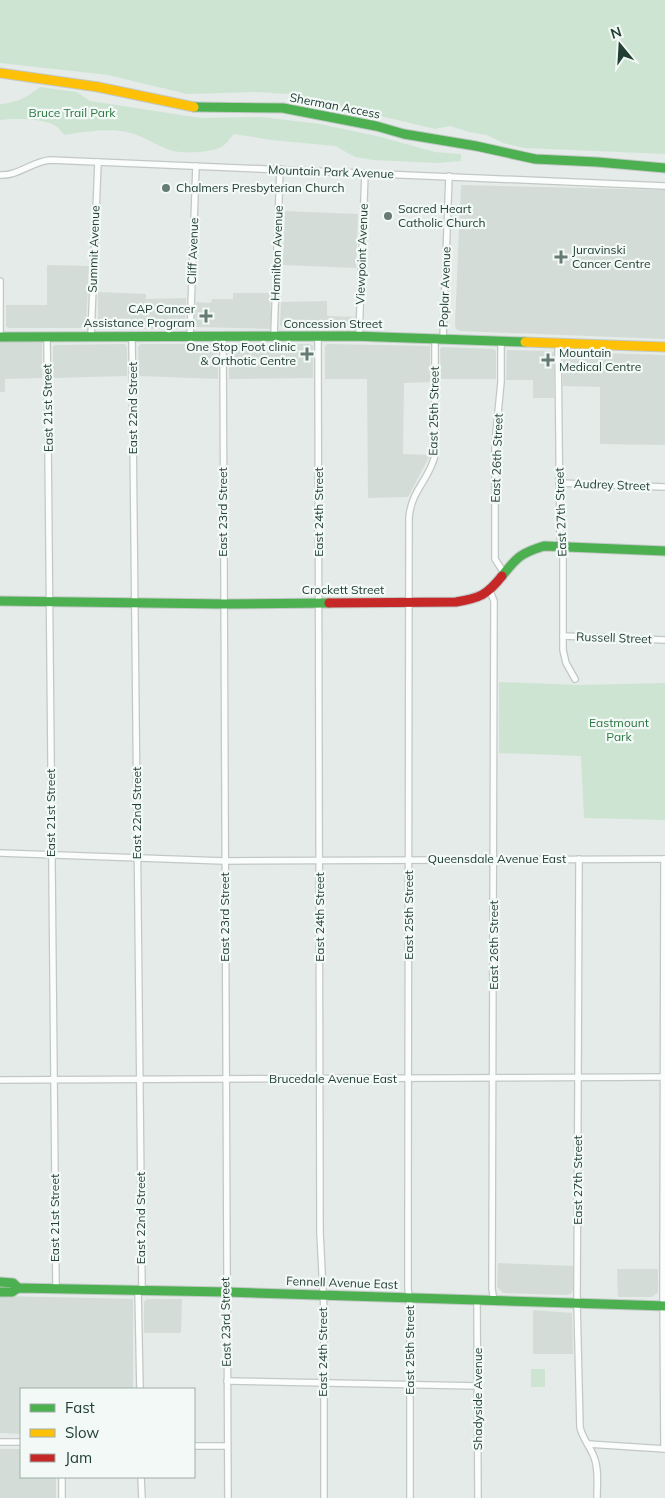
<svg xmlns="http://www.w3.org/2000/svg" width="665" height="1498" viewBox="0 0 665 1498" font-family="Mulish,sans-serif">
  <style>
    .built { fill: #d3dcd7 }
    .green { fill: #cee4d3 }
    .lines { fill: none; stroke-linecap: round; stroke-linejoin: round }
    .street-casing { stroke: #c2c8c5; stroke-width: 8 }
    .fast-casing { stroke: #c1c8c5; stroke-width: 11 }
    .slow-casing { stroke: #c1c8c5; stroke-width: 11 }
    .jam-casing { stroke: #c1c8c5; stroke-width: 11 }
    .street { stroke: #fbfcfc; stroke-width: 5.5 }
    .fast { stroke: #4caf50; stroke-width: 9 }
    .slow { stroke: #ffc107; stroke-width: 9 }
    .jam { stroke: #c62828; stroke-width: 9 }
    .poi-dot { fill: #667b73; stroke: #f3f9f6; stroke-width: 2 }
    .labels { text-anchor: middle; stroke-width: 4.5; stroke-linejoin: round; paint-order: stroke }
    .street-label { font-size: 12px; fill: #223f34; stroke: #f3f9f6 }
    .park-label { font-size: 12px; fill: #2b7640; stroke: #f3f9f6 }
    .poi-label { font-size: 12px; fill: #223f34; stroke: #f3f9f6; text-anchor: start }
  </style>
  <rect width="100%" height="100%" fill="#e5ebe8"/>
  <g class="built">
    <polygon points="461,185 665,190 665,339 461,331 456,329 455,324"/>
    <polygon points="285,211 358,214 356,268 283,265"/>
    <polygon points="47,265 89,266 86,323 83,328 8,328 6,326 6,305 47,305"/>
    <polygon points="98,292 146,294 146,299 186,298 185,325 182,329 98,329"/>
    <polygon points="233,293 270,293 271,318 270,329 197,327 195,325 196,302 211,303 212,299 233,299"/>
    <polygon points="327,301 327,316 355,317 354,324 352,327 282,327 280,325 281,302"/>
    <polygon points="0,342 42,342 42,378 5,379 5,392 0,392"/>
    <polygon points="125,344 127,347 127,376 53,378 53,347 55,345"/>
    <polygon points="141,344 215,344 217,346 218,379 139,376 138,347"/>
    <polygon points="231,344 310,344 313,346 313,378 229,379 229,347"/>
    <polygon points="327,344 430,346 430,382 404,383 403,454 430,455 408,497 368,498 367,379 325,379 325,347"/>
    <polygon points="442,347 494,349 496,351 496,379 441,379 440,349"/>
    <polygon points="507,350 552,351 554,353 554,398 533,398 533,380 506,380"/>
    <polygon points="565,352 665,355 665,445 600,444 600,387 563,386 563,354"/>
    <polygon points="498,1263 573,1266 573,1290 571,1294 567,1295 503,1293 497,1287"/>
    <polygon points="617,1269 658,1269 658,1292 652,1297 618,1297"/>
    <polygon points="0,1296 133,1299 133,1389 21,1389 21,1434 0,1433"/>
    <polygon points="147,1299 182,1299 181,1333 144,1333 144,1302"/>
    <polygon points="533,1310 572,1313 573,1354 533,1354"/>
    <polygon points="0,1449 21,1449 21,1477 56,1477 56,1498 0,1498"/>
  </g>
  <g class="green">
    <polygon points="0,0 665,0 665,154 524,148 503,143 487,135 469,132 450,126 435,129 288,94 256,92 187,94 108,75 0,63"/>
    <path d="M40,87L77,92L90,101L201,118L261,117L320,124L381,137L435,152L461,154V161L437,163L373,160L355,157L335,146L271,140L234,134C230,138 227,143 223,146C213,153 181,154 170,150C155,145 142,135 127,132C107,128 84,132 65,135C62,133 59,128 56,126C43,118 15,118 0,120V104C17,103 27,97 40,87Z"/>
    <polygon points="499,682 580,685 665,683 665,820 584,818 581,756 499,753"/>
    <rect x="531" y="1369" width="14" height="18"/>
  </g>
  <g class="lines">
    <g class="street-casing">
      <g id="street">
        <path d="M0,175C18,176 31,162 50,160L665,186"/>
        <polyline points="0,281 0,337"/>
        <polyline points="91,336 98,162"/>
        <polyline points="132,336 142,1290"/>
        <polyline points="190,336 196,166"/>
        <polyline points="223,336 228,1498"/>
        <polyline points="274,336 280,169"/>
        <polyline points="318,336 320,1233 324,1311 324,1498"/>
        <polyline points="359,336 365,173"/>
        <polyline points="47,337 56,1288"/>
        <polyline points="443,338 449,176"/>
        <polyline points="501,341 501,382 495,444 495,559 504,573"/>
        <polyline points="558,343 560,536 563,555 563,650 566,663 575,679"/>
        <polyline points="559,483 665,487"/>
        <polyline points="490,591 494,601 492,1289 494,1301"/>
        <polyline points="563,636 665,640"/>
        <polyline points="0,853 224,861 665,859"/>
        <path d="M579,859L577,1303L580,1427C582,1438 590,1446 594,1457C599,1469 597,1485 597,1498"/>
        <polyline points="664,859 663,1292 664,1449"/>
        <polyline points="0,1080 665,1077"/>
        <polyline points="138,1290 140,1389"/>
        <polyline points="477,1300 478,1498"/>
        <polyline points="227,1381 478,1386"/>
        <polyline points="0,1442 21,1442"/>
        <polyline points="588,1444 665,1449"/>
        <polyline points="194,1446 227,1446"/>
        <polyline points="62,1477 62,1498"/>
        <polyline points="141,1477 142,1498"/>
        <path d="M410,1498V1309L408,1288V1221L409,518C411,490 430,479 435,455V338"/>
      </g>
    </g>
    <g class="fast-casing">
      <g id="fast">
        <polyline points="194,107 283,108 376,126 404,134 476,146 535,159 597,162 665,168"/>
        <polyline points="0,337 352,336 525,342"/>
        <path d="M502,576C517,557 521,553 544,546L665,551"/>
        <polyline points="0,601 224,604 329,603"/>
        <polyline points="0,1282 13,1283 18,1288"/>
        <polyline points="0,1292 12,1292 18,1288 226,1292 665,1306"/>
      </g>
    </g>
    <g class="slow-casing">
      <g id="slow">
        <polyline points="0,73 98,87 194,107"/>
        <polyline points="525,342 665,347"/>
      </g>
    </g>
    <g class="jam-casing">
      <path id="jam" d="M329,603L456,602C480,598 487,595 502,576"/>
    </g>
    <use href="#street" class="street"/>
    <use href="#fast" class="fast"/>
    <use href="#slow" class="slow"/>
    <use href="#jam" class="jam"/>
  </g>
  <g class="poi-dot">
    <circle cx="166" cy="188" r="5"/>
    <circle cx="388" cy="216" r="5"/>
    <path d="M558.5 249.5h5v5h5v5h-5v5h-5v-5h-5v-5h5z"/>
    <path d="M203.5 308.5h5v5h5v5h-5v5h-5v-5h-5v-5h5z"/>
    <path d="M304.5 346.5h5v5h5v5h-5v5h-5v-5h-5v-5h5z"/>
    <path d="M545.5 352.5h5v5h5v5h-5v5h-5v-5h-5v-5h5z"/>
  </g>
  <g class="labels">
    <g class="street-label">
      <text transform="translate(335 106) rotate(11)" y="4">Sherman Access</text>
      <text transform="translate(331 172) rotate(2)" y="4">Mountain Park Avenue</text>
      <text transform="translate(94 249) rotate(-88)" y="4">Summit Avenue</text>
      <text transform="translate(193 251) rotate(-88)" y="4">Cliff Avenue</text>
      <text transform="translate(277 253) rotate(-88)" y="4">Hamilton Avenue</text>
      <text transform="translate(362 254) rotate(-88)" y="4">Viewpoint Avenue</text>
      <text transform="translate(445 287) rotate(-88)" y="4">Poplar Avenue</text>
      <text x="333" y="328">Concession Street</text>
      <text transform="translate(48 408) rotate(-91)" y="4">East 21st Street</text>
      <text transform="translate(133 408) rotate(-90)" y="4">East 22nd Street</text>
      <text transform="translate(434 411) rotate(-89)" y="4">East 25th Street</text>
      <text transform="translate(497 458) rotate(-88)" y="4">East 26th Street</text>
      <text transform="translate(612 485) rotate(2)" y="4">Audrey Street</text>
      <text transform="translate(223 512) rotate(-90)" y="4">East 23rd Street</text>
      <text transform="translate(319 512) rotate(-90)" y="4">East 24th Street</text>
      <text transform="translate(561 512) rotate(-92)" y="4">East 27th Street</text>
      <text x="343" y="594">Crockett Street</text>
      <text transform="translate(614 638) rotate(2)" y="4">Russell Street</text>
      <text transform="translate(51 813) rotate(-90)" y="4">East 21st Street</text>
      <text transform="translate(137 813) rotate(-90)" y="4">East 22nd Street</text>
      <text x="497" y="863">Queensdale Avenue East</text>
      <text transform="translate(409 915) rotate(-90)" y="4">East 25th Street</text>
      <text transform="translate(225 917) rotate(-90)" y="4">East 23rd Street</text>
      <text transform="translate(320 917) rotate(-90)" y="4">East 24th Street</text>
      <text transform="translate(494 945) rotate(-90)" y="4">East 26th Street</text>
      <text x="333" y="1083">Brucedale Avenue East</text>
      <text transform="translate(578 1180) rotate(-90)" y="4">East 27th Street</text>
      <text transform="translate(55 1218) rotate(-90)" y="4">East 21st Street</text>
      <text transform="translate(141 1218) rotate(-90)" y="4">East 22nd Street</text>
      <text transform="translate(342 1283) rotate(2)" y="4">Fennell Avenue East</text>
      <text transform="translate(226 1322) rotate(-91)" y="4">East 23rd Street</text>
      <text transform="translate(410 1350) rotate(-90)" y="4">East 25th Street</text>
      <text transform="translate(323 1352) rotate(-90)" y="4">East 24th Street</text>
      <text transform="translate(478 1399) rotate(-90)" y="4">Shadyside Avenue</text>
    </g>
    <g class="park-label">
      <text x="72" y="117">Bruce Trail Park</text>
      <text x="619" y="727">Eastmount<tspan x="619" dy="14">Park</tspan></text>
    </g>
    <g class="poi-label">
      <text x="176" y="192">Chalmers Presbyterian Church</text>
      <text x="398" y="213">Sacred Heart<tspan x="398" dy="14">Catholic Church</tspan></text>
      <text x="572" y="254">Juravinski<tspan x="572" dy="14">Cancer Centre</tspan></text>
      <text x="195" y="313" text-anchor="end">CAP Cancer<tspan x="195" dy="14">Assistance Program</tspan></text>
      <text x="296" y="351" text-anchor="end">One Stop Foot clinic<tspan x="296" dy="14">&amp; Orthotic Centre</tspan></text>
      <text x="559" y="357">Mountain<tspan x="559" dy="14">Medical Centre</tspan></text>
    </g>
  </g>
  <rect x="20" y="1388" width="175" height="90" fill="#f3f9f6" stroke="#9fafa8"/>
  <rect x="30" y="1404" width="25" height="8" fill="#4caf50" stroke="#9fafa8"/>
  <text x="65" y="1413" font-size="15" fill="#223f34">Fast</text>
  <rect x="30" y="1429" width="25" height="8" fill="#ffc107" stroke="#9fafa8"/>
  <text x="65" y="1438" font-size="15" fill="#223f34">Slow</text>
  <rect x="30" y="1454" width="25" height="8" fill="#c62828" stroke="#9fafa8"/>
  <text x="65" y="1463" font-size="15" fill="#223f34">Jam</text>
  <g transform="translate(620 45) rotate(342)" stroke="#f3f9f6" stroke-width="4" paint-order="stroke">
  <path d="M0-4L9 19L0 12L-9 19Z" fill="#223f34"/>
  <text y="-8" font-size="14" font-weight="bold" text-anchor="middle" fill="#223f34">N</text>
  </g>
</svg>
